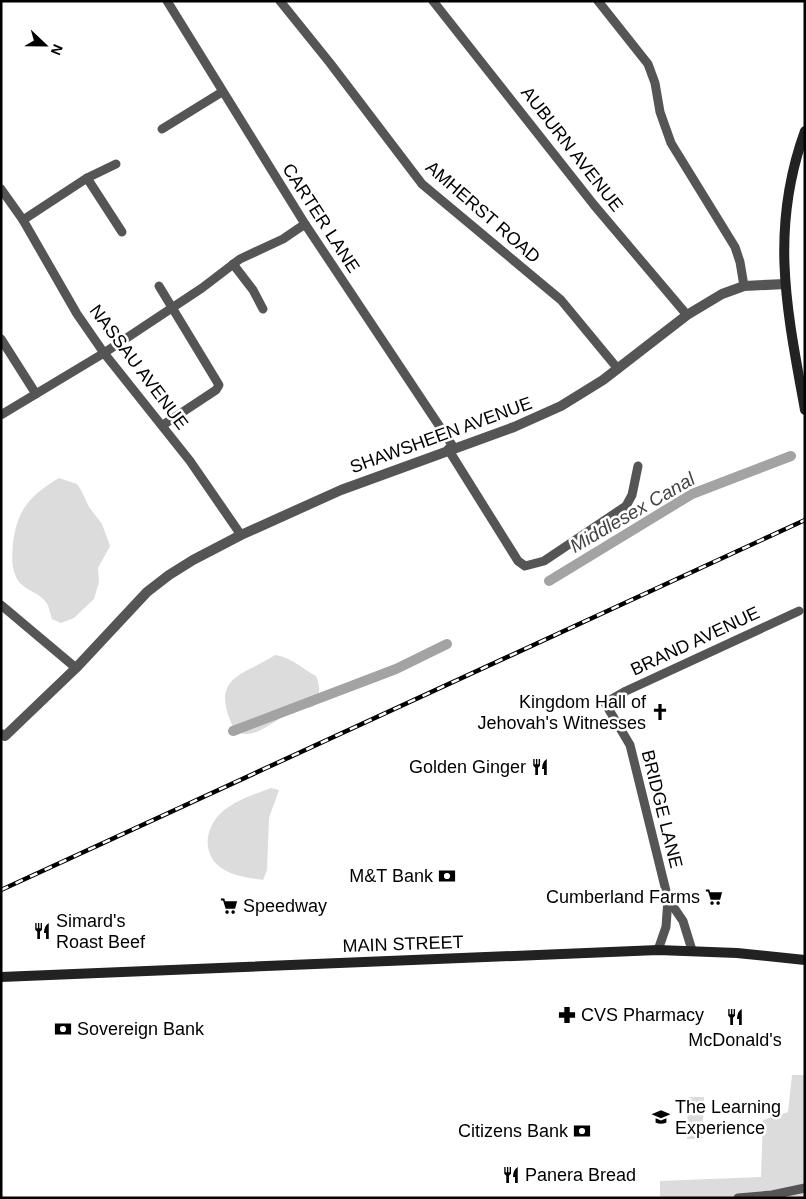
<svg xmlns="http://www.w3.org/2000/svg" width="806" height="1199" viewBox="0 0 806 1199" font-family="Helvetica,sans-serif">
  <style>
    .green { fill: #dcdcdc }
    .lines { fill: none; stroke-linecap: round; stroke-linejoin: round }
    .canal { stroke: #a3a3a3; stroke-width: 10 }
    .minor { stroke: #555; stroke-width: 9 }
    .tertiary { stroke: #555; stroke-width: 10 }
    .secondary { stroke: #222; stroke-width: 10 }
    .rail-casing { stroke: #000; stroke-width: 4.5 }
    .rail { stroke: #fff; stroke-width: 2.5; stroke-dasharray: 8; stroke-linecap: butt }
    .labels { text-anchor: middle; stroke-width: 5; stroke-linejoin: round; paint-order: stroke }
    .street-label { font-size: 18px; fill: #000; stroke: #fff }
    .poi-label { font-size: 18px; fill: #000; stroke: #fff; text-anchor: start }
    .water-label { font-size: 19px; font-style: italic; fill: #444; stroke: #fff }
  </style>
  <rect width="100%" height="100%" fill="#fff"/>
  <g class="green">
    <path d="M59,478L77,484L81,490L89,507L102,524L110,546L98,568L99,582L94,599L74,618L61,623L52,619C50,613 49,605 45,601C37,591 22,590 16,577C11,566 12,555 13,543C17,510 30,495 59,478Z"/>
    <path d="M275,655C289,656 303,669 316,676C321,687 320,696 314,706C305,709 296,710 288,714C275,720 261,734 246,734C238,734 232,727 230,720C212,675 247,674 275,655Z"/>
    <path d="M271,788L279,790L269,818L267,870L263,880C251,878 233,876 223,869C202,856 204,830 220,814C233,801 255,794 271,788Z"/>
    <polygon points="792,1075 805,1075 805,1198 660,1198 660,1181 761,1177 763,1120 788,1112"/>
    <polygon points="688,1097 704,1097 702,1139 687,1139"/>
  </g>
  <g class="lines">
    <g class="canal">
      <polyline points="549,581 692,494 791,456"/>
      <polyline points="233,731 396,669 447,644"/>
    </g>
    <g class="minor">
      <polyline points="167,1 305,224 454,448"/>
      <polyline points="280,1 330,63 422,184 561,300 618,369"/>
      <polyline points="433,1 594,205 687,315"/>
      <polyline points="598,1 648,64 655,83 660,112 671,143 735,247 740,262 744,286"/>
      <polyline points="162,129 222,92"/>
      <polyline points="87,178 122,232"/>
      <polyline points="1,189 23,220 77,314 104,353 190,461 241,535"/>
      <polyline points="23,220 87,178 116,164"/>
      <polyline points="233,264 253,290 263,309"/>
      <polyline points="159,286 219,385 216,390 163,425"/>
      <polyline points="1,339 36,394"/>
      <polyline points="1,415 104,353 202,288 240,259 283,239 305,224"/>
      <polyline points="448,449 518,561 525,566 544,561 626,506 632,495 638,466"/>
      <polyline points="1,605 76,668"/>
      <polyline points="668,899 683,921 692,950"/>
      <polyline points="658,950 666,927 668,899 630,745 605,703 626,691 799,611"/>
      <polyline points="738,1198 772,1195 805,1188"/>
    </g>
    <polyline class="tertiary" points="1,734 5,736 76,668 147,592 169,575 193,560 241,535 341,490 514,427 561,406 603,380 687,315 722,294 744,286 785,284"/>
    <g class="secondary">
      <path d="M805,131C769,230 787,311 805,410"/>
      <polyline points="1,977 658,950 737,953 805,960"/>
    </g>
    <g class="rail-casing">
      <polyline id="rail" points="1,890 805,520"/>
    </g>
    <use href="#rail" class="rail"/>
  </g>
  <defs>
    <g id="church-bare" transform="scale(1.35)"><path d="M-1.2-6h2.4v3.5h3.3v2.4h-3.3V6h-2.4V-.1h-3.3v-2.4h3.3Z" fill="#000" stroke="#fff" stroke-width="2.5" paint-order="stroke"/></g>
    <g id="restaurant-bare" transform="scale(1.35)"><path d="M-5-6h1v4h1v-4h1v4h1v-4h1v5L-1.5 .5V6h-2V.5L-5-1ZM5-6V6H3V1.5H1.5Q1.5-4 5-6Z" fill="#000" stroke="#fff" stroke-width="2.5" paint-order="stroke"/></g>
    <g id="bank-bare" transform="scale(1.35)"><path d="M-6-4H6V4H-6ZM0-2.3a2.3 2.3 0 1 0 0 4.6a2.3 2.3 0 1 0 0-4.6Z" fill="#000" stroke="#fff" stroke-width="2.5" paint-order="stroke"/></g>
    <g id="supermarket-bare" transform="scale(1.35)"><path d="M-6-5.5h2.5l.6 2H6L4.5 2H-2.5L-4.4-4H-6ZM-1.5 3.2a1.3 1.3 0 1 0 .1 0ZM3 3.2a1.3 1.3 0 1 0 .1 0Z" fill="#000" stroke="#fff" stroke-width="2.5" paint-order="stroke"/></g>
    <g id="pharmacy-bare" transform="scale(1.35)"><path d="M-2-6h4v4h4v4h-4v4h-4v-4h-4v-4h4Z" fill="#000" stroke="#fff" stroke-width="2.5" paint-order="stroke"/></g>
    <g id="school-bare" transform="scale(1.35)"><path d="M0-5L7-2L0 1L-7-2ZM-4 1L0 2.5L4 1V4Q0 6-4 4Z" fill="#000" stroke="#fff" stroke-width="2.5" paint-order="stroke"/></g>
  </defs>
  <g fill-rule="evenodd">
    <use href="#church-bare" x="660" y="712"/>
    <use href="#restaurant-bare" x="540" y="767"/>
    <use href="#bank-bare" x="447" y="876"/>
    <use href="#supermarket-bare" x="714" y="897"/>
    <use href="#supermarket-bare" x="229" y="906"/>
    <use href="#restaurant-bare" x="42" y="931"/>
    <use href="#pharmacy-bare" x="567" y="1015"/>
    <use href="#restaurant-bare" x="735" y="1017"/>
    <use href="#bank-bare" x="63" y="1029"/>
    <use href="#school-bare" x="661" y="1117"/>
    <use href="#bank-bare" x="582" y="1131"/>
    <use href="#restaurant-bare" x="511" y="1175"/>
  </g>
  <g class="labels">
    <g class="street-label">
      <text transform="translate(572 149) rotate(52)" y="6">AUBURN AVENUE</text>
      <text transform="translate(483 212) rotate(41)" y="6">AMHERST ROAD</text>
      <text transform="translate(321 218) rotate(57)" y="6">CARTER LANE</text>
      <text transform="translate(139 367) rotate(53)" y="6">NASSAU AVENUE</text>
      <text transform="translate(441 435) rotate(-20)" y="6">SHAWSHEEN AVENUE</text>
      <text transform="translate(695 641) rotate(-25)" y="6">BRAND AVENUE</text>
      <text transform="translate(662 809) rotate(76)" y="6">BRIDGE LANE</text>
      <text transform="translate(403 944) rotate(-2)" y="6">MAIN STREET</text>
    </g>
    <g class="poi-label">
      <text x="646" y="708" text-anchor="end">Kingdom Hall of<tspan x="646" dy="21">Jehovah's Witnesses</tspan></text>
      <text x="526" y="773" text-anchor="end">Golden Ginger</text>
      <text x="433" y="882" text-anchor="end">M&amp;T Bank</text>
      <text x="700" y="903" text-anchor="end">Cumberland Farms</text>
      <text x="243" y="912">Speedway</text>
      <text x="56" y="927">Simard's<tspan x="56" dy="21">Roast Beef</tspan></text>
      <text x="581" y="1021">CVS Pharmacy</text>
      <text x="77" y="1035">Sovereign Bank</text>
      <text x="735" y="1046" text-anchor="middle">McDonald's</text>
      <text x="675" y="1113">The Learning<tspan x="675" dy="21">Experience</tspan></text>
      <text x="568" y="1137" text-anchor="end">Citizens Bank</text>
      <text x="525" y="1181">Panera Bread</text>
    </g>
    <g class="water-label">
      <text transform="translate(632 512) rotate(-30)" y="7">Middlesex Canal</text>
    </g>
  </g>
  <rect width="806" height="1199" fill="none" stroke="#000000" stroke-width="5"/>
  <g transform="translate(45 45) rotate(112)" stroke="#ffffff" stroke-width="4" paint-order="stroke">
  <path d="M0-4L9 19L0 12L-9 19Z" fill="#000000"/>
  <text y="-8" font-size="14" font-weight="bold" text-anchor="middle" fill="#000000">N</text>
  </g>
</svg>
